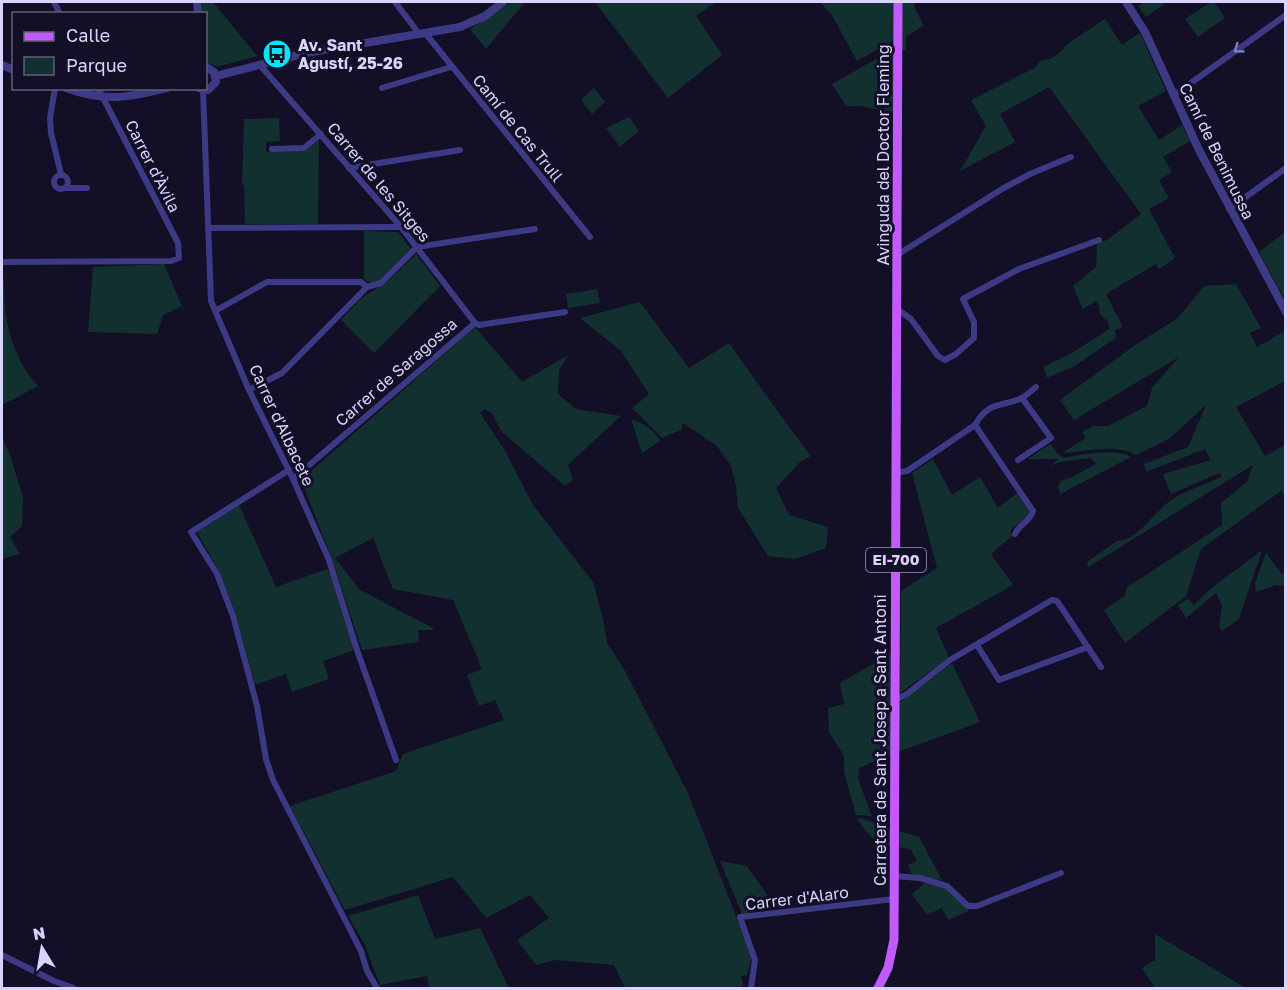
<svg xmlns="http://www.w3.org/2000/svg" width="1287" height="990" viewBox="0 0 1287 990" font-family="'Golos Text',sans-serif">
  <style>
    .green { fill: #12302f }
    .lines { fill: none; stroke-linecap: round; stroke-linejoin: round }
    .minor { stroke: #3d3a85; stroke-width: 6 }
    .tertiary { stroke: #3d3a85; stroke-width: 8 }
    .primary { stroke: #c25bff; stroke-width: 9 }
    .oneway { stroke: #837fbc }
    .labels { text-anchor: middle; stroke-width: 6; stroke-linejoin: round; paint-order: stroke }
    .shield { fill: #130f26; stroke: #9e99be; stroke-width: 1.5 }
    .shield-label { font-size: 15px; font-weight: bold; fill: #d9d4ff }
    .poi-label { font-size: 16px; font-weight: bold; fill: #d9d4ff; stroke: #130f26; text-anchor: start }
    .street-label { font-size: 16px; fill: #d9d4ff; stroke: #130f26 }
  </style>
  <rect width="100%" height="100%" fill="#130f26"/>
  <g class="green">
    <polygon points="201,2 213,2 257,56 217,67 206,62 206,14 201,13"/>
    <polygon points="511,2 525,2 486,49 470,29"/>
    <polygon points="595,2 716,2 696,16 722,55 668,98"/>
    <polygon points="820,2 895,2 895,36 891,42 857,61 832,15"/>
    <polygon points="902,2 915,2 914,7 924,26 906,36 906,50 902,50"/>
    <polygon points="1145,2 1167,2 1146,17 1138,6"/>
    <polygon points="1211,2 1214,2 1225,18 1198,37 1185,19"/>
    <path d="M1105,19L1122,45L1140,33L1166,91L1138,106L1159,140L1182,125L1190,141L1163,157L1172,172L1159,180L1169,198L1149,209L1175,258L1159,269L1156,264L1106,294L1123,327L1115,330L1116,338L1073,367L1047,378L1043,367L1072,353L1109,329L1108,321L1100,315L1099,306L1096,301L1083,309L1073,286L1096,267L1097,243L1107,240L1141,214L1049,87L1000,114L1015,142L960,171L986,126L971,100L1036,67L1040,61C1051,59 1060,56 1066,45Z"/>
    <polygon points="890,51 894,56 894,113 860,106 846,106 832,84"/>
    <polygon points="594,88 605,102 592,114 581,100"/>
    <polygon points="629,117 639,131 620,147 606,128"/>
    <polygon points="279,118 280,141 266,142 266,152 305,151 319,140 318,224 245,224 244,185 242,185 244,119"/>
    <polygon points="364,231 398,232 411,249 379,281 372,284 364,279"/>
    <polygon points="1285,232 1285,300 1259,252"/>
    <polygon points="416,254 440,286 374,353 341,320 361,298 386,283"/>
    <polygon points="164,264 182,306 163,315 157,334 88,332 93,267"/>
    <path d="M2,269C5,282 4,294 5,307C8,336 18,364 38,386L2,405Z"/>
    <path d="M1236,284L1261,328L1250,333L1257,347L1285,331V381L1236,407L1265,456L1285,445V480L1283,482L1285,485V495L1281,491L1201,549L1186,596L1125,643L1104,610L1125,596L1126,588L1222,525L1221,503L1247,482L1253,465L1088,567L1087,562L1117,541C1137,541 1152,515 1166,504C1181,491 1205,486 1222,476L1219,473L1171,494L1163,474L1211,460L1205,449L1146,472L1144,464L1188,447L1206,405L1169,439L1136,455C1113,443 1086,452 1062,453L1086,438L1082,432L1093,426H1108L1147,406L1152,388L1179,357L1074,420L1060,400L1135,345L1178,318L1204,286Z"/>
    <polygon points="597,289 600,303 568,308 566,294"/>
    <polygon points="640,302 689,368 729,343 786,423 811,456 801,461 776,488 789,515 828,527 826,548 795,559 768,556 738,508 736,486 731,466 717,446 683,423 681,430 662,438 632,408 649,394 621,351 580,318"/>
    <polygon points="475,327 522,382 568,355 559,370 558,394 576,409 621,416 568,465 573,480 565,486 501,431 492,413 484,409 480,413 504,449 533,505 593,582 603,619 607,643 625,671 688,793 752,957 747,975 741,976 743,986 735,988 625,988 614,965 556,960 536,965 517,940 549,918 530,895 486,918 453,877 345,910 290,806 396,771 403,754 504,720 495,700 479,706 467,675 482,669 453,600 393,589 373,538 335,558 360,590 433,628 433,630 418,630 419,642 362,650 332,559 301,480"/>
    <path d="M631,419C643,423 654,430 660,441L642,453Z"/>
    <polygon points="2,436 11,458 23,497 22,526 10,537 20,554 2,559"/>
    <path d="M1050,444L1059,455L1065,458C1080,454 1118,448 1131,457L1060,494L1058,487L1061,481L1072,477L1096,464L1091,458L1059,462L1049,467L1059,459H1028Z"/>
    <polygon points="933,459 952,495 980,477 998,508 1017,493 1031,513 1011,530 1012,536 991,554 1013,585 936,628 949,658 900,693 901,591 937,568 912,473"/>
    <polygon points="239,505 276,587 327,569 333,578 354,648 352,651 323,661 329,679 292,692 286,674 255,685 235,612 217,568 197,532"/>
    <polygon points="1262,550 1239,619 1222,631 1219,626 1222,605 1216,593 1186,618 1178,605 1188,599 1194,605 1209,590"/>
    <polygon points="1266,553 1282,574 1285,572 1285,586 1276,585 1256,592 1255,583"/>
    <polygon points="890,654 891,754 859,768 858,779 872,816 856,815 844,772 844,756 829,732 828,708 844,704 840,683"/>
    <polygon points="952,663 980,722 898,752 898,704"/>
    <path d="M861,818L888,828L891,831V846C876,846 865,830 857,819Z"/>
    <polygon points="899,831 919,837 942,880 912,875 908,865 917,861 911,850 899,847"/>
    <polygon points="720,861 747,866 776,908 742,914"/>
    <polygon points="926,882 943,885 969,911 948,920 942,908 927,915 912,894"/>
    <polygon points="418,895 435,939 480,928 509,988 429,988 427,976 380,985 365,945 348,916"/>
    <polygon points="1155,934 1246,988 1155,988 1142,968 1155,960"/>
  </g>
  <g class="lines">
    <g class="minor">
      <polyline points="54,2 60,14"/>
      <polyline points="395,2 420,35"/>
      <polyline points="426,34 590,237"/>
      <polyline points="259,64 401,227 475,323"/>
      <polyline points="55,88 50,118 51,133 61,174"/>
      <polyline points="382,88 451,67"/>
      <polyline points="203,90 211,301 249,390 293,479 329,560 357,650 396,760"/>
      <polyline points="1174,95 1286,15"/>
      <polyline points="272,149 304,148 321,134"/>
      <polyline points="349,168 460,150"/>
      <circle cx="61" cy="182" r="7"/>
      <polyline points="64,188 87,188"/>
      <polyline points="1229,209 1286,168"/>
      <polyline points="210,228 401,227"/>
      <polyline points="897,255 1002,189 1030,174 1071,157"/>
      <polyline points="2,262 171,261 179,258 178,243 98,88"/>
      <polyline points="367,287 381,283 417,247 535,229"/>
      <polyline points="897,309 911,319 938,356 945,360 956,354 974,338 974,322 963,299 1019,269 1099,240"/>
      <polyline points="215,311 267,282 361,282 367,287 282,373 249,390"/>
      <polyline points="1018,460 1051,438 1022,398"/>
      <polyline points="289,470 191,532 217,574 233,616 257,706 266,759 273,780 361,951 367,971 377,988"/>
      <polyline points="896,473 907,471 975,425"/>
      <polyline points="293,479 475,323 479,325 565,312"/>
      <path d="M1015,534C1019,524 1031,521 1033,511L975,425C988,402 999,407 1020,399C1026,396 1031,391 1036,387"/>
      <polyline points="977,645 999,680 1088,647"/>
      <polyline points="895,700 907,694 950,660 1052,600 1057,601 1101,667"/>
      <polyline points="894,876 920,878 947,886 968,906 977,906 1061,873"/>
      <polyline points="2,955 54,981 74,988"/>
      <polyline points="751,988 755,960 740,917 894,899"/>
    </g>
    <g class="tertiary">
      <polyline points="197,2 198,14"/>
      <polyline points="1126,2 1145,32 1199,150 1286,312"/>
      <polyline points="2,65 14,70"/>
      <polyline points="216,76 306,53 460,27 485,16 503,2"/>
      <path d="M66,88C104,102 129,98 167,88"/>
      <polyline points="199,88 208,90 216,82 214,72 206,67"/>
    </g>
    <polyline class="primary" points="878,988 888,968 894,940 898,2"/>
  </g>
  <defs><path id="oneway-chevron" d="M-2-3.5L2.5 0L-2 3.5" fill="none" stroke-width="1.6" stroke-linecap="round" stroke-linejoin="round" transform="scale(1.5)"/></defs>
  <use class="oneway" href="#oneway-chevron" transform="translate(1238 49) rotate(144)"/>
  <defs>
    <g id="bus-disc" transform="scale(1.5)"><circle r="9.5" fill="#00e5ff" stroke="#130f26"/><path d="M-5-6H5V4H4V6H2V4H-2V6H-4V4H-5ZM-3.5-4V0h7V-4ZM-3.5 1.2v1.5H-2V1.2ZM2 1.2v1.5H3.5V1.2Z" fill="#111"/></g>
  </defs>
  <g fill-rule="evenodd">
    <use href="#bus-disc" x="277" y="54"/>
  </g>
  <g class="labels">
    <rect class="shield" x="866" y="548" width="60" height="24" rx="4.5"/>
    <g class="shield-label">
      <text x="896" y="565">EI-700</text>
    </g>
    <g class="poi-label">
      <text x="298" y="51">Av. Sant<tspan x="298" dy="18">Agustí, 25-26</tspan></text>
    </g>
    <g class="street-label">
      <text transform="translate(518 128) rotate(51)" y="6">Camí de Cas Trull</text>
      <text transform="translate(1217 151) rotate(64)" y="6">Camí de Benimussa</text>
      <text transform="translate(883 155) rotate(-90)" y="6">Avinguda del Doctor Fleming</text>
      <text transform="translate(153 166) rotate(63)" y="6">Carrer d'Àvila</text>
      <text transform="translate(379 182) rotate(50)" y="6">Carrer de les Sitges</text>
      <text transform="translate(396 372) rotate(-41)" y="6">Carrer de Saragossa</text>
      <text transform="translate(282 425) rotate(65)" y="6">Carrer d'Albacete</text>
      <text transform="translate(880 740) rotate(-90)" y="6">Carretera de Sant Josep a Sant Antoni</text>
      <text transform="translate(797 898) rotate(-7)" y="6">Carrer d'Alaro</text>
    </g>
  </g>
  <rect width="1287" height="990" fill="none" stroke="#d9d4ff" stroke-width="6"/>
  <rect x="12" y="12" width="195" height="78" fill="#130f26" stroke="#625e7d" stroke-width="1.5"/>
  <rect x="24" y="32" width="30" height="9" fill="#c25bff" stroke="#625e7d" stroke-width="1.5"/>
  <text x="66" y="42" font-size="18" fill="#d9d4ff">Calle</text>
  <rect x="24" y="57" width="30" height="18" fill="#12302f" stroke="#625e7d" stroke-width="1.5"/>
  <text x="66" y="72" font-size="18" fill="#d9d4ff">Parque</text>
  <g transform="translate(42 948) rotate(349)" stroke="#130f26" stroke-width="4.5" paint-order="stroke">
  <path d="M0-4.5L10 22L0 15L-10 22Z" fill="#d9d4ff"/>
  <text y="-9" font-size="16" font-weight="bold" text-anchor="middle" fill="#d9d4ff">N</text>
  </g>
</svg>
